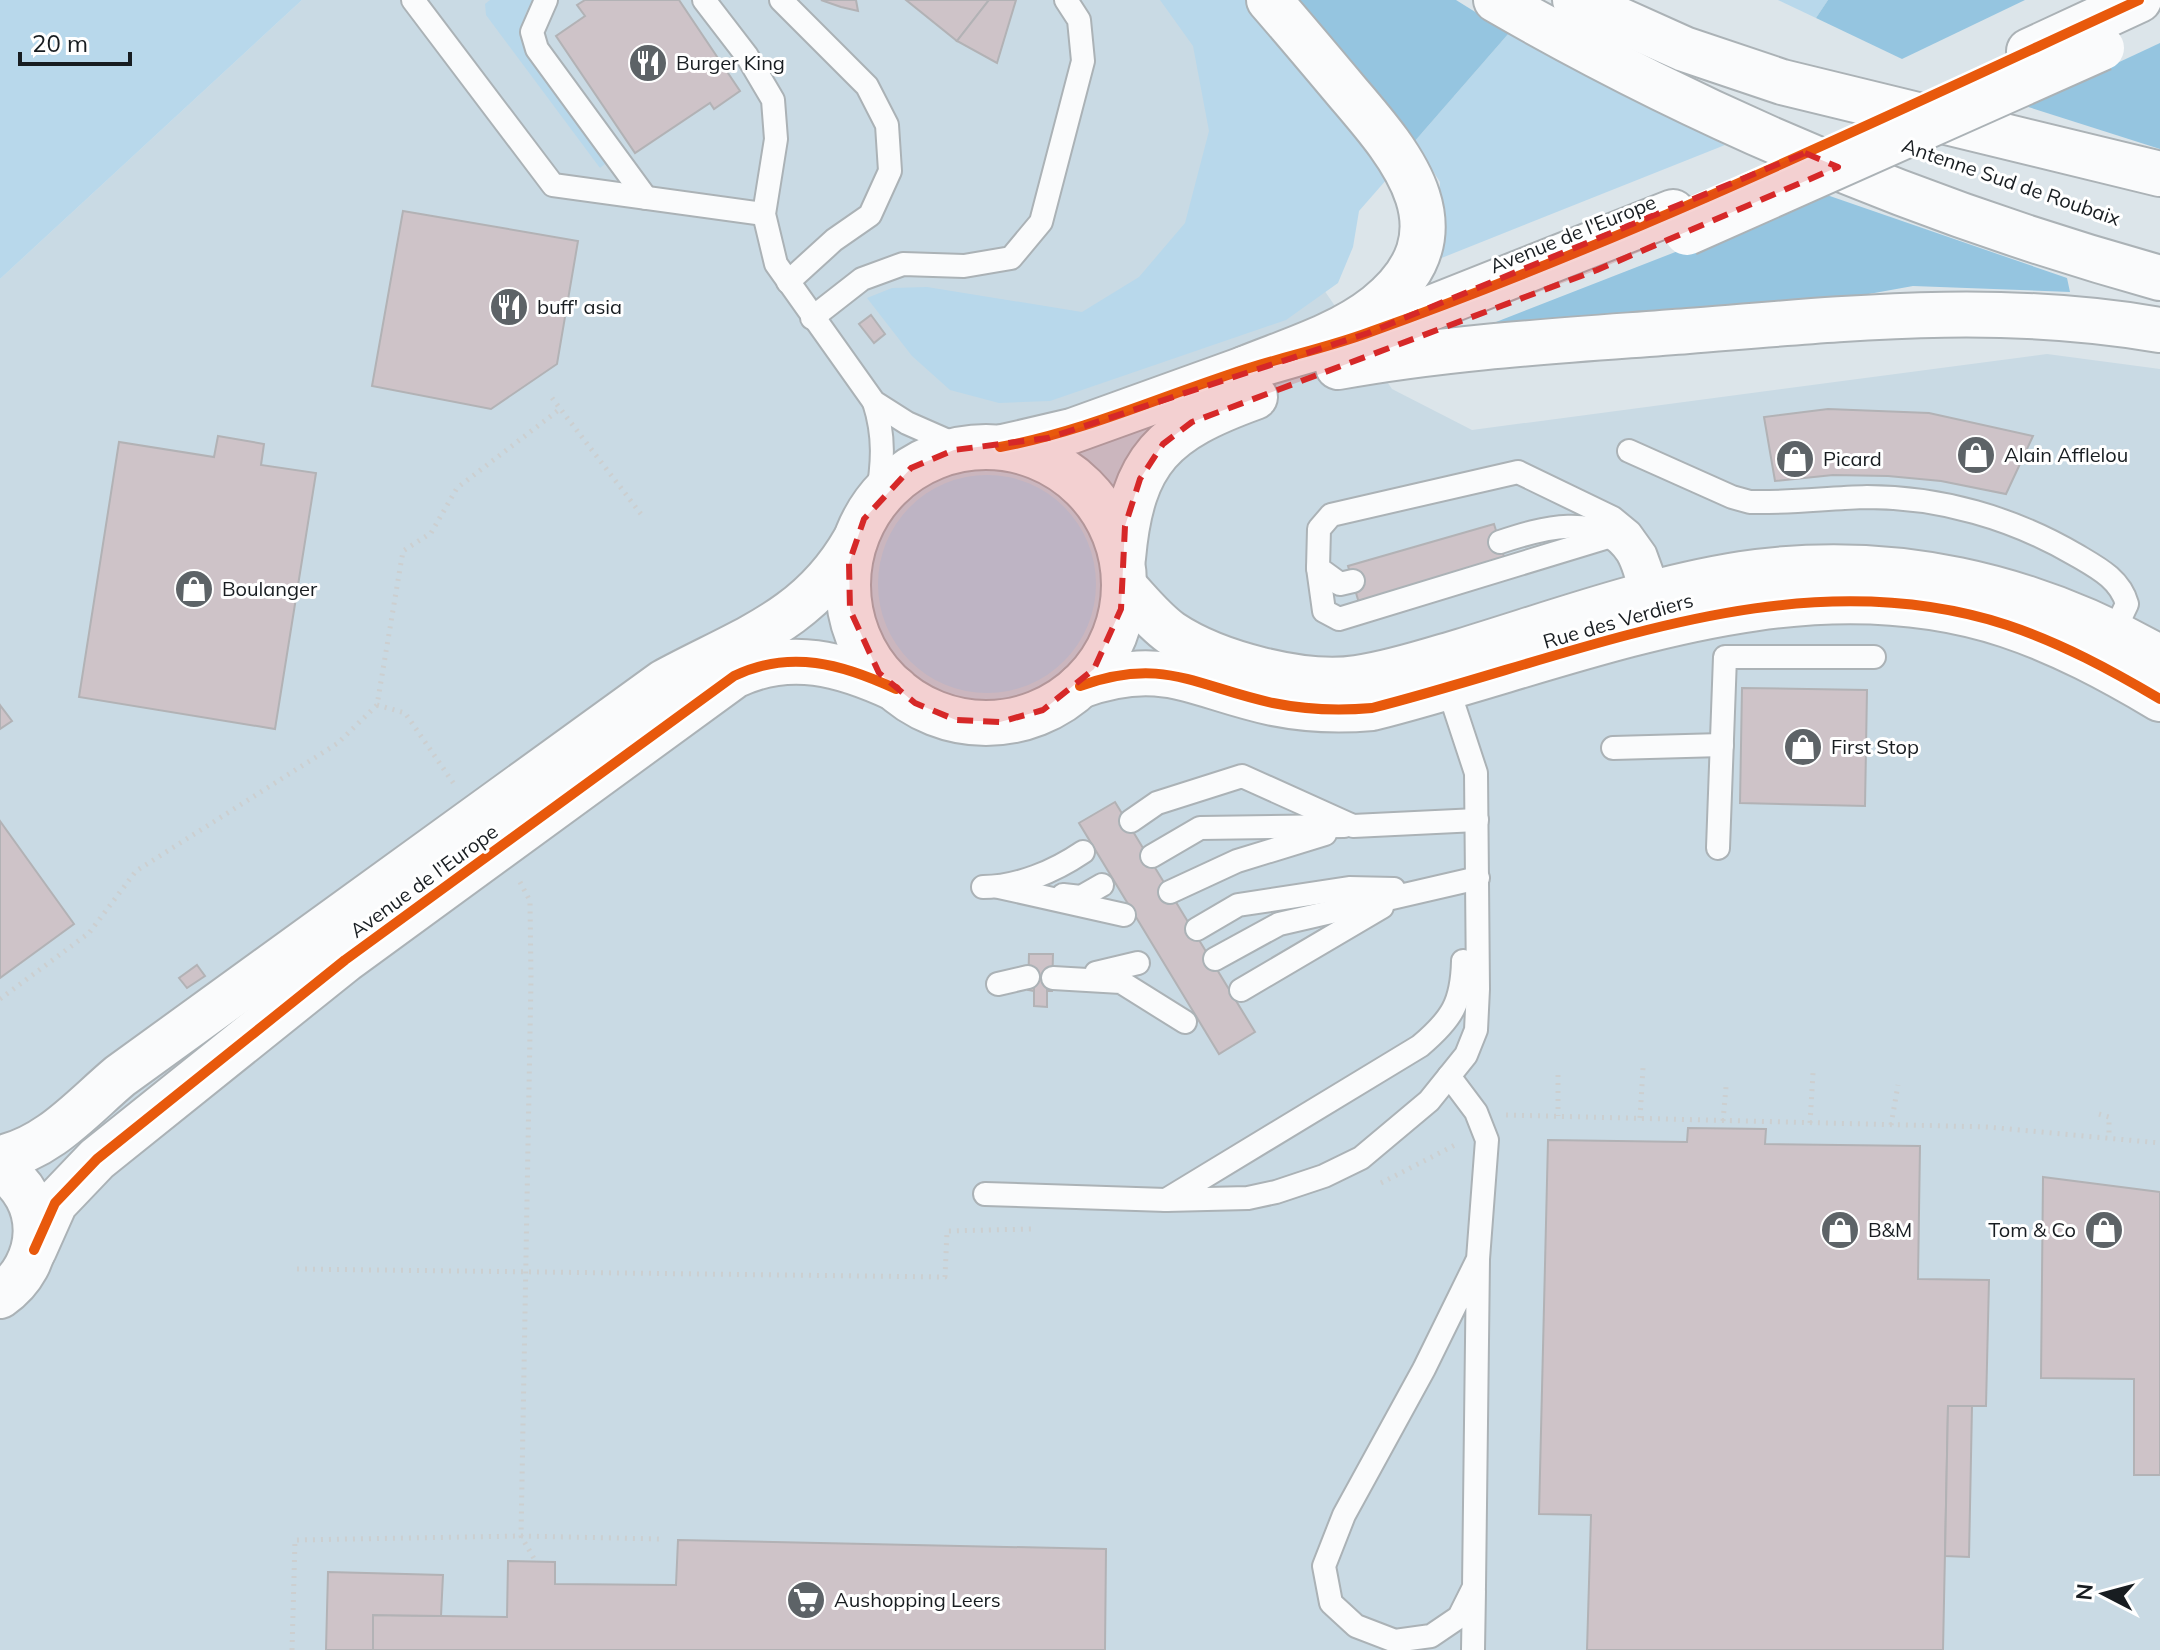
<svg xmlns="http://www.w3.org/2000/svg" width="2160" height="1650" viewBox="0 0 2160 1650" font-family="Mulish,sans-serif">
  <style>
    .built { fill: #c9dae4 }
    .green { fill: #b8d8eb }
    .forest { fill: #95c5e0 }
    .building { fill: #cec3c8; stroke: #b2b2b5; stroke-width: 2 }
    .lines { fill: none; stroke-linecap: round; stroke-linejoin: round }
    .lane-casing { stroke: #abb2b6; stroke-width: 26 }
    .street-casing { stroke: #abb2b6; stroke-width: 48 }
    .secondary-casing { stroke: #abb2b6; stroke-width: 48 }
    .highway-casing { stroke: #abb2b6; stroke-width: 48 }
    .path { stroke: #cccfd0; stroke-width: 5; stroke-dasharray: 2 6; stroke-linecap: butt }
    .lane { stroke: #fafbfc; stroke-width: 22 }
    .street { stroke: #fafbfc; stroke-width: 44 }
    .secondary { stroke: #fafbfc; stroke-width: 44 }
    .highway { stroke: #fafbfc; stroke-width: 44 }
    .secondary-bridge-casing { stroke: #abb2b6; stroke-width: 48; stroke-linecap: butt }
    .secondary-bridge { stroke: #fafbfc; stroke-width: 44 }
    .cycleway-casing { stroke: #fff; stroke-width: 15 }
    .cycleway { stroke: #e8590c; stroke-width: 10 }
    .marked { fill: #d62828; fill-opacity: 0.2; stroke: #d62828; stroke-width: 6; stroke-dasharray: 16 10; stroke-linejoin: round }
    .labels { text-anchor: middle; stroke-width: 6; stroke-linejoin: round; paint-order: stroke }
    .poi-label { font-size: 20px; fill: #181d21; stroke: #fff; text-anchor: start }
    .street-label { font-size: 20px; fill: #181d21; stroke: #fff }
  </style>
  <rect width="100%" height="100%" fill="#dce5ea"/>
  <polygon class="built" points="302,0 1173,0 1324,290 1392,389 1472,430 2047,354 2160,369 2160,1650 0,1650 0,279"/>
  <g class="green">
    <polygon points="0,0 302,0 0,279"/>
    <polygon points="490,0 533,0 526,12 522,35 609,161 600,168 486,15 485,4"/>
    <polygon points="1160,0 1247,0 1340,110 1387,179 1359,211 1353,247 1338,283 1286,320 1050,401 999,403 950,390 912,356 867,298 892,288 927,287 1082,312 1139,277 1185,223 1209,131 1193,46"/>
    <polygon points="1778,0 1828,0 1816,18"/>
    <polygon points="1509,33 1725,145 1439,259 1440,182 1414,142"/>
    <circle cx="987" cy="584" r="109"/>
  </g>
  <g class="forest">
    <polygon points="1296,0 1456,0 1509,33 1414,142"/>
    <polygon points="1828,0 2025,0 1902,59 1816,18"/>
    <polygon points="2160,43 2160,149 2025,106"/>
    <polygon points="1824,194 2067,278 2070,292 1913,286 1830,301 1499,330 1496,322"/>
  </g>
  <g class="building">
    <polygon points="585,0 679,0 740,91 714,109 710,103 635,153 556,36 585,16 577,5"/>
    <polygon points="821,0 856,0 858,11 841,7"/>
    <polygon points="906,0 989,0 957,41"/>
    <polygon points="989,0 1016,0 997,63 957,41"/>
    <polygon points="403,211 578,241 557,364 491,409 372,386"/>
    <polygon points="871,315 885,334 874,343 859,324"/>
    <polygon points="1828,409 1929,413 2033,436 2006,494 1941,481 1888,476 1833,475 1775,481 1764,417"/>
    <polygon points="218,436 264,444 261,465 316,473 275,729 79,697 119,442 214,457"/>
    <polygon points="1494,524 1505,560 1359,603 1348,566"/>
    <polygon points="1742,688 1867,690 1865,806 1740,803"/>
    <polygon points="0,705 12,721 0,729"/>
    <polygon points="1115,802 1255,1032 1219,1054 1079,823"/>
    <polygon points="0,821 74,924 0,978"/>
    <polygon points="1029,954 1053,954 1052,991 1047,991 1047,979 1034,979 1034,991 1028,990"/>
    <polygon points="197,965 205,976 187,988 179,978"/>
    <polygon points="1034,979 1047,979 1047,1007 1034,1006"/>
    <polygon points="1688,1128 1766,1129 1765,1144 1920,1146 1918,1279 1989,1280 1986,1406 1948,1406 1943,1650 1587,1650 1591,1515 1539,1514 1548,1140 1687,1142"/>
    <polygon points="2043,1177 2160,1192 2160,1475 2134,1475 2134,1379 2041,1378"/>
    <polygon points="1948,1406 1972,1406 1969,1557 1945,1556"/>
    <polygon points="678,1540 1106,1549 1105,1650 373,1650 373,1615 507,1617 508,1561 555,1562 555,1584 676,1585"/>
    <polygon points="328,1572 443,1575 441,1616 373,1615 373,1650 326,1650"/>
  </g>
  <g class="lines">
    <g class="lane-casing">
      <g id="lane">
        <polyline points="413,0 553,185 764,214"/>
        <polyline points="546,0 532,32 537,49 646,198"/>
        <polyline points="704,0 747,56 773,100 776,139 764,214 776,264 874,402 907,423 948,441 977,446"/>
        <polyline points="781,0 867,86 887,125 890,171 870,215 834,240 788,282"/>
        <polyline points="812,318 862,279 903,264 964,266 1011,258 1041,222 1083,61 1079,20 1066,0"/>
        <path d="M874,402C885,436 883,464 877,499"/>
        <path d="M1629,451L1732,497L1750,502C1789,503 1828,498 1867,497C1940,497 2013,518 2076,555C2098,568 2120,579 2127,604L2110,640"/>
        <path d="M1500,542C1539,529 1600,510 1628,555C1636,569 1639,587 1643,603"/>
        <polyline points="1318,568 1324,611 1339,619 1608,537"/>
        <polyline points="1353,581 1340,584 1318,568 1319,529 1331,515 1518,472 1613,518 1630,532 1645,553 1661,597"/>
        <polyline points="1613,748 1722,745"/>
        <polyline points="1131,821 1157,803 1242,776 1353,826 1477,820"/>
        <polyline points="1718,848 1725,657 1874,657"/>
        <polyline points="1152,856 1200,828 1344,826"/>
        <path d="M983,887C1018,887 1055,871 1083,852"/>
        <polyline points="999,887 1124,915"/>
        <polyline points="1170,892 1237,861 1325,834"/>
        <polyline points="1063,895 1081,897 1102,885"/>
        <polyline points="1197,929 1238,905 1349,888 1394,889"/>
        <polyline points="1215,959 1279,924 1478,878"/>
        <polyline points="1096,973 1138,963"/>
        <polyline points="1053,978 1121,982 1185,1022"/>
        <polyline points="998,984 1028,977"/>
        <polyline points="1241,990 1382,907"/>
        <polyline points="1449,1076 1476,1112 1487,1140 1478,1259 1424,1369 1344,1515 1324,1566 1331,1603 1356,1626 1395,1641 1431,1636 1459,1617 1474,1587 1478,1259"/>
        <polyline points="985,1194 1166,1200 1248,1198 1276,1192 1324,1176 1361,1158 1429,1101 1466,1055 1476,1030 1478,989 1476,773 1446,682"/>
        <path d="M1166,1200L1420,1046C1452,1019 1462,1003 1463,961"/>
        <polyline points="1473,1650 1474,1591"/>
      </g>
    </g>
    <g class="street-casing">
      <g id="street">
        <path d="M1124,586C1139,602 1153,620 1171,633C1216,663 1303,686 1357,678C1392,673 1428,661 1462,651C1554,623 1647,589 1742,574C1890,552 2031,584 2160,658"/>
        <path d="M1080,686C1163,656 1195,686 1273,703C1307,710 1338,711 1372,708C1578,656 1793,555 2007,625C2061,643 2111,670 2160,699"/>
      </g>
    </g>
    <g class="secondary-casing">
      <g id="secondary">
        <polyline points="2029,51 2139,0"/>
        <polyline points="1003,447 1072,431 1244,369 1368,333 1673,212"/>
        <circle cx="986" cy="585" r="138"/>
        <path d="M1123,558C1132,458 1164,430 1255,397"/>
        <path d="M0,1158C49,1148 83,1107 120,1076L664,682C741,640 809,621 855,540"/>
        <path d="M0,1168C49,1199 46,1264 0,1296"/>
        <path d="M34,1250L55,1203L97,1159L345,960L734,676C790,649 842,664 896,689"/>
      </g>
    </g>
    <g class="highway-casing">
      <g id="highway">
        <path d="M1496,0C1704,120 1929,214 2160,278"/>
        <polyline points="1575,0 1684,49 1782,82 2160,174"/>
        <path d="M1338,367C1454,346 1571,340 1688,331C1851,318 1998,302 2160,330"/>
        <path d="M1244,369C1288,351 1339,336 1377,306C1468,233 1404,158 1348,93C1322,62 1296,31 1269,0"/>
      </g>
    </g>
    <g class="path">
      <polyline points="552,398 644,518"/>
      <polyline points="377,705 405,713 454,784"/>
      <polyline points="520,882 530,901 531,978 521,1536 536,1562"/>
      <polyline points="0,999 89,933 136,871 338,743 377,705 403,551 431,533 457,488 560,409"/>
      <polyline points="1558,1075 1558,1116"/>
      <polyline points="2099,1114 2109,1117 2109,1138"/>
      <polyline points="1506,1115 1987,1127 2160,1143"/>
      <polyline points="1640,1118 1643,1068"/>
      <polyline points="1723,1121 1726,1087"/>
      <polyline points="1810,1123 1813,1073"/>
      <polyline points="1891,1125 1898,1085"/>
      <polyline points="1381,1183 1457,1144"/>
      <polyline points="297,1269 945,1277 947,1231 1031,1229"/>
      <polyline points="292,1650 295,1540 521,1536 662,1539"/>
    </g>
    <use href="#lane" class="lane"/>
    <use href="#street" class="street"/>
    <use href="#secondary" class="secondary"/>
    <use href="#highway" class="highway"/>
    <g class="secondary-bridge-casing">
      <polyline id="secondary-bridge" points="1687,233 2102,48"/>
    </g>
    <use href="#secondary-bridge" class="secondary-bridge"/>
    <g class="cycleway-casing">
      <g id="cycleway">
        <path d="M1000,447C1086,431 1164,395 1246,369C1287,356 1330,347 1370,332C1633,238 1885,117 2139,0"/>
        <path d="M1080,686C1163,656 1195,686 1273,703C1307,710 1338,711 1372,708C1578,656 1793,555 2007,625C2061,643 2111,670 2160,699"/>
        <path d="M34,1250L55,1203L97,1159L345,960L734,676C790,649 842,664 896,689"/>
      </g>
    </g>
    <use href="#cycleway" class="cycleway"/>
  </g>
  <path class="marked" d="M1805,153L1838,167L1597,270L1192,422L1163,444L1140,479L1125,526L1121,609L1094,669L1043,710L1000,722L956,720L915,703L879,673L850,610L849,563L864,519L911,468L954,450L1048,438L1368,333Z"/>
  <defs>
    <g id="restaurant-disc" transform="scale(2)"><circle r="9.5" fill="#5d6367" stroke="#fff"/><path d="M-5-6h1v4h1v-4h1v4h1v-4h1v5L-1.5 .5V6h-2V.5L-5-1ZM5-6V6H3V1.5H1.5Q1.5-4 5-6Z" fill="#fff"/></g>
    <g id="shop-disc" transform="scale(2)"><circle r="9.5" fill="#5d6367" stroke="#fff"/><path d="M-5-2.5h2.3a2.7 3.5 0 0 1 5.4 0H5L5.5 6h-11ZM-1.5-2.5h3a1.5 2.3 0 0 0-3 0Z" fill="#fff"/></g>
    <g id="supermarket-disc" transform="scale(2)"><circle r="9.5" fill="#5d6367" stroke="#fff"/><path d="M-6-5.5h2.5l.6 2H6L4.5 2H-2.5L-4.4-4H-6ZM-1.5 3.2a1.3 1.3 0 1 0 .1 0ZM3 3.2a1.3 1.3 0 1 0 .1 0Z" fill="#fff"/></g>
  </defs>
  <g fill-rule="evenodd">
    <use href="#restaurant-disc" x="648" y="63"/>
    <use href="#restaurant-disc" x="509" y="307"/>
    <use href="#shop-disc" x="1976" y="455"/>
    <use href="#shop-disc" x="1795" y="459"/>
    <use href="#shop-disc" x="194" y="589"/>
    <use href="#shop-disc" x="1803" y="747"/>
    <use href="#shop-disc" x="1840" y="1230"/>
    <use href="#shop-disc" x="2104" y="1230"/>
    <use href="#supermarket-disc" x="806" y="1600"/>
  </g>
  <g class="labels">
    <g class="poi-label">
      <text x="676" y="70">Burger King</text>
      <text x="537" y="314">buff' asia</text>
      <text x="2004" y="462">Alain Afflelou</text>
      <text x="1823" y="466">Picard</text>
      <text x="222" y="596">Boulanger</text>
      <text x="1831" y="754">First Stop</text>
      <text x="1868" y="1237">B&amp;M</text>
      <text x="2076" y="1237" text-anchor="end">Tom &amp; Co</text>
      <text x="834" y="1607">Aushopping Leers</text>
    </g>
    <g class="street-label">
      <text transform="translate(2011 182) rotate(19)" y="7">Antenne Sud de Roubaix</text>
      <text transform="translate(1573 234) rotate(-22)" y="7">Avenue de l'Europe</text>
      <text transform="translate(1618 621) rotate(-16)" y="7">Rue des Verdiers</text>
      <text transform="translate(424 881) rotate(-36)" y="7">Avenue de l'Europe</text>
    </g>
  </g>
  <g transform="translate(2104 1594) rotate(276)" stroke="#ffffff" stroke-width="6" paint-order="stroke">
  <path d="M0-6L14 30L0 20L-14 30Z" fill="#181d21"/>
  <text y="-12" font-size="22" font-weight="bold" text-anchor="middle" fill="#181d21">N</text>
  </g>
  <path d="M20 52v12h110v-12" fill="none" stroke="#181d21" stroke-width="4"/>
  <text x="32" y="52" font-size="24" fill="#181d21" stroke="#ffffff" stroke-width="6" paint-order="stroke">20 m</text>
</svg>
